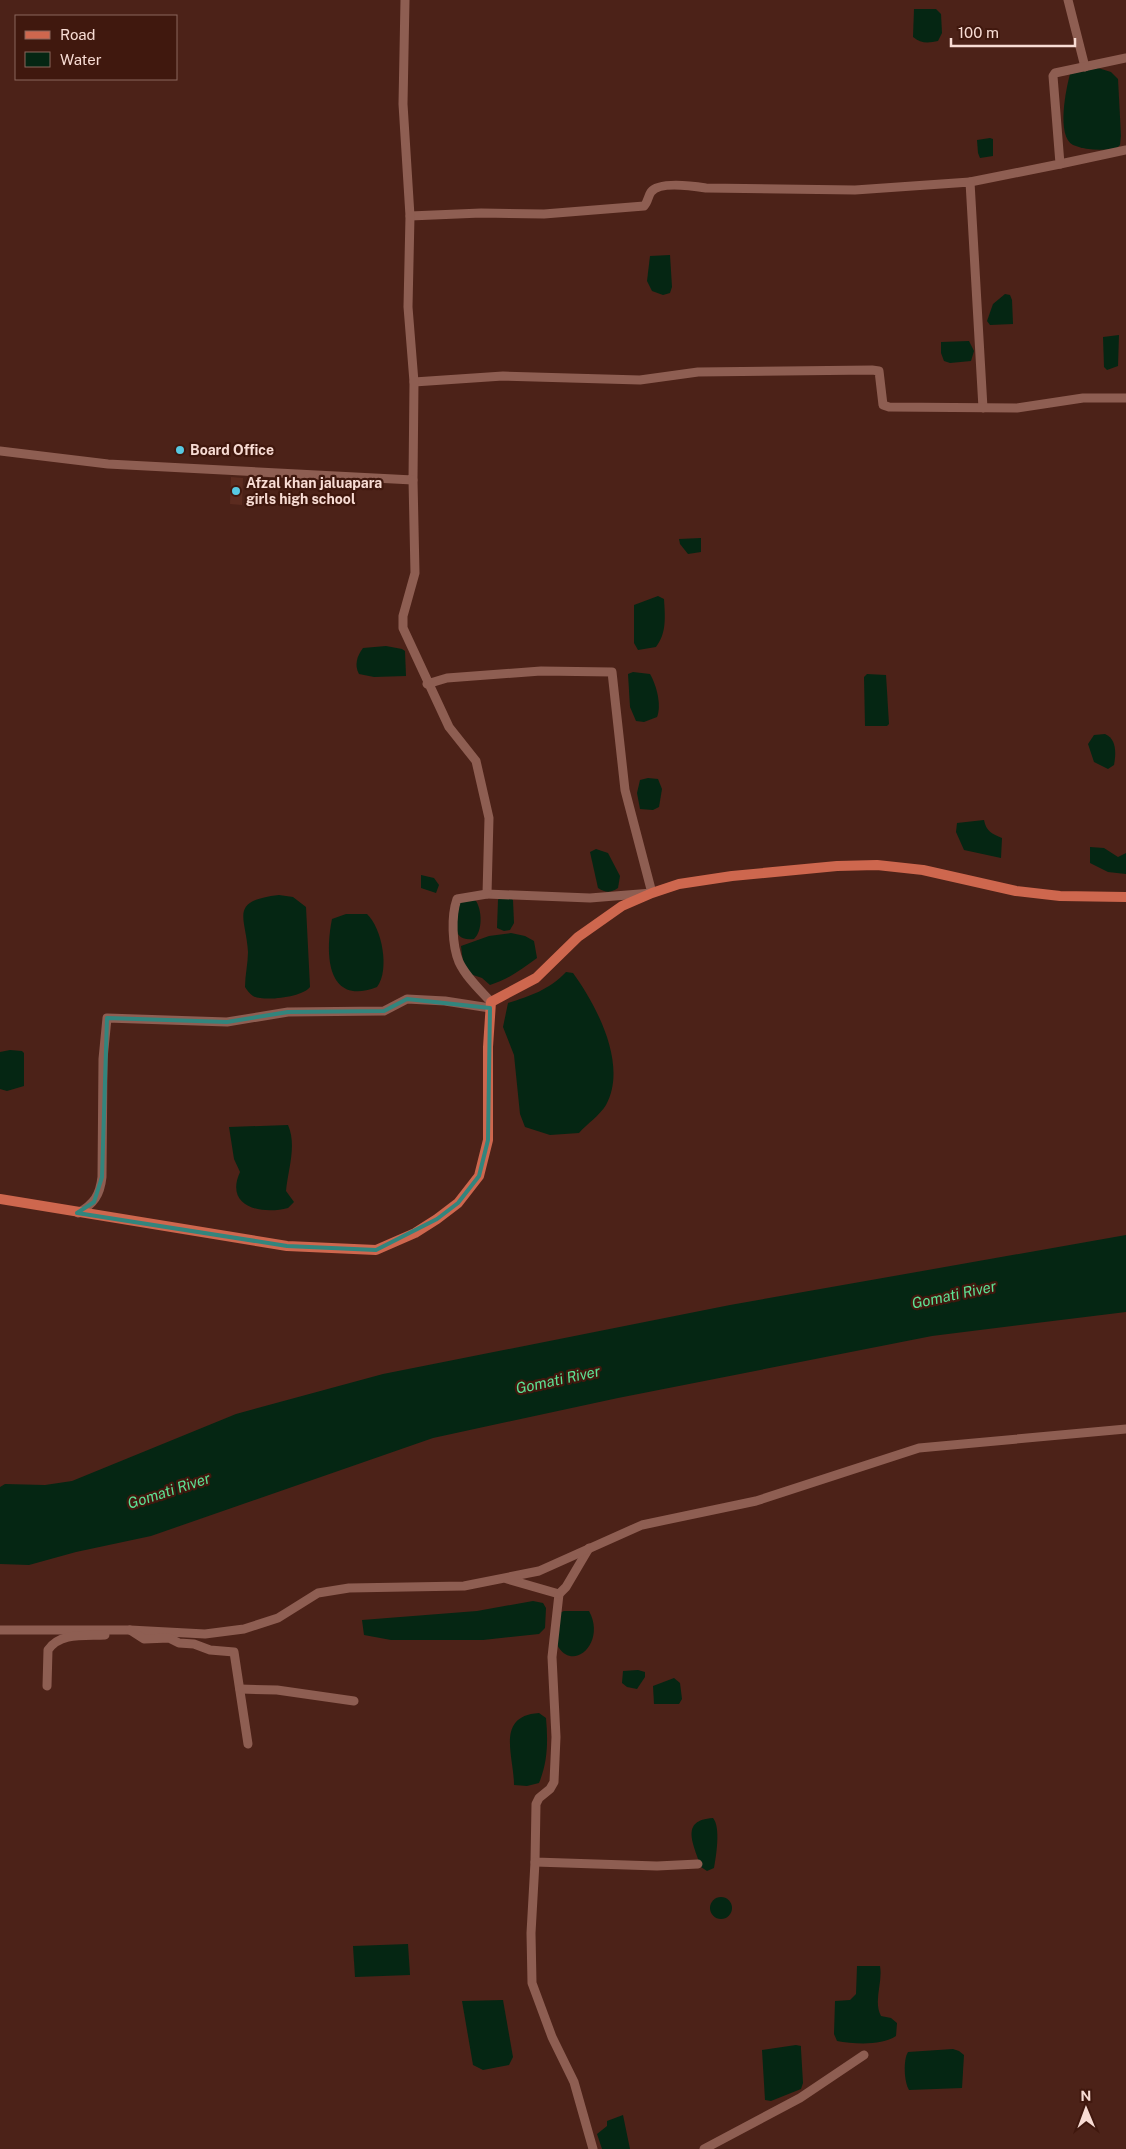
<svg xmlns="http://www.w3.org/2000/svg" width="1126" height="2149" viewBox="0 0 1126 2149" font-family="'Public Sans',sans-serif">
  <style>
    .built { fill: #5b2b1f }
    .water { fill: #052613 }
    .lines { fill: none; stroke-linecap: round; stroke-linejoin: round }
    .minor { stroke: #8e5e52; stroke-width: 9 }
    .major { stroke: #ce674e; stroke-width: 10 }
    .marked { fill: none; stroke: #32857d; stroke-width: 4; stroke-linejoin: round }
    .poi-dot { fill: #57c9e2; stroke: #40180e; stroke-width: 2 }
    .labels { text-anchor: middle; stroke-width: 4.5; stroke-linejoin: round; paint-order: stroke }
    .poi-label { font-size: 14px; font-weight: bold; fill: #f8dcd4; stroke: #40180e; text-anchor: start }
    .water-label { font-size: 15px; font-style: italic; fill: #5de295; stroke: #40180e }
  </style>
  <rect width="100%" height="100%" fill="#4c2218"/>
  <polygon class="built" points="231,477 243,478 242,505 230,504"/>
  <g class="water">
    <path d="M914,9H936L941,14L942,33L938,41C929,43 921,44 913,37Z"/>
    <path d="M1098,68L1111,72L1118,79L1121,136L1120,145L1116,149C1102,150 1087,151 1073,145C1056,136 1066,89 1070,74Z"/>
    <polygon points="990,138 993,139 993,156 980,158 978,153 977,140"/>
    <polygon points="670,255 672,287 670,293 663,295 652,291 647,281 650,256"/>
    <polygon points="1005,294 1010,295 1012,300 1013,324 990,325 987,321 993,304"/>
    <polygon points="1119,335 1118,366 1107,370 1104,367 1103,337"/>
    <polygon points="969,341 974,351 971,361 950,363 944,361 941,353 941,342"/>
    <polygon points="701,538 701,552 688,554 680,544 679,539"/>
    <path d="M658,596L664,599C665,616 667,633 656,647L638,650L634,643V605Z"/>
    <path d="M386,646L402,649L405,651L406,676L374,677L359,674C354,665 357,656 363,648Z"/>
    <path d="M633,672L650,674C656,684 662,705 657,717L644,722L636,721L630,707L628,674Z"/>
    <polygon points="867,674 886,675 889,724 887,726 865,726 864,677"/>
    <path d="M1105,734C1117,739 1116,754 1114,765L1108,769L1094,762L1088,744L1094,735Z"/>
    <polygon points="648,778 658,779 662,789 659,807 653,810 640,809 637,793 640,780"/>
    <path d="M984,820C986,831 992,834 1002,838L1001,858L964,850L956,832L957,823Z"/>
    <polygon points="1090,847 1104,848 1118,857 1126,853 1126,874 1108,872 1090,863"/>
    <path d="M596,849L608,853L620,876L618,888C610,893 606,893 598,888L590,852Z"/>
    <polygon points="421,875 434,878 439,885 436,893 421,888"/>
    <path d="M279,895L293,897L306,907L310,987C303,997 264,1002 253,996C250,994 247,990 245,987C245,975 248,963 248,952C246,917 228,901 279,895Z"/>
    <polygon points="508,896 513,900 514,923 510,930 504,931 497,928 498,900 500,897"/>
    <path d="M470,899L476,901C482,910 483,931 474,939C449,942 457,920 459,903Z"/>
    <path d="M346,914H367C382,928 390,970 377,987C326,1007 325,953 332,919Z"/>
    <path d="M511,933L525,936L534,941L537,958C522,969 509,979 490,985L482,978L470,974L463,962L461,946L489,936Z"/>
    <path d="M566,972L573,973C597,1006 628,1065 606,1105C600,1115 587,1124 579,1133L550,1135L525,1127L520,1114L514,1055L503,1027L508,1003C530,996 549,990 566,972Z"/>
    <polygon points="10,1050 22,1051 24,1053 24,1086 7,1091 0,1089 0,1052"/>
    <path d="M288,1125C297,1145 288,1170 286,1191L294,1202L288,1208C262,1215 224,1207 240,1172L234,1159L229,1127Z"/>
    <polygon points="1126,1235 1126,1312 932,1336 618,1398 433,1438 151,1536 76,1552 29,1565 0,1564 0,1487 5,1484 45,1485 72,1481 236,1414 383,1374 730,1305"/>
    <polygon points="533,1601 543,1603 546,1608 545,1628 539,1634 483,1640 391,1640 364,1635 362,1620 477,1611"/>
    <path d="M564,1611H589C606,1642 575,1671 559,1648C554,1640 559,1622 559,1613Z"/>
    <polygon points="638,1670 645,1672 645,1677 637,1689 627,1687 622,1683 623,1671"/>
    <polygon points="674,1678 680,1683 682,1699 679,1704 654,1704 653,1686"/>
    <path d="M539,1713L546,1718C548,1740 548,1762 539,1783L527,1786L514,1785C514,1756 495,1716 539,1713Z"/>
    <path d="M713,1818C721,1827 716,1857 714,1868L707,1871L701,1867C694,1845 679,1820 713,1818Z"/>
    <circle cx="721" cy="1908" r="11"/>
    <polygon points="408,1944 410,1975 355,1977 353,1946"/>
    <path d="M857,1966H880C883,1983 873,2001 881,2016L891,2018L897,2023L896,2036C881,2046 854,2044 837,2041L834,2034L835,2001L850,2000L856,1994Z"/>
    <polygon points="503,2000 513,2057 509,2065 483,2070 473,2065 462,2001"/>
    <polygon points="796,2045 801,2046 801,2049 803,2083 801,2089 771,2101 765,2100 762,2050"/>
    <path d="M953,2049L959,2051L964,2055L962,2088L909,2090C904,2082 903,2060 908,2052Z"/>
    <polygon points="623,2115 630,2149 602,2149 597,2134 607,2126 607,2121"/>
  </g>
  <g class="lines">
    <g class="minor">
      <polyline points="1068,0 1085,67"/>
      <polyline points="1060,164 1126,150"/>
      <polyline points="970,182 1060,164 1053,76 1055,73 1126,58"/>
      <path d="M410,216L481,213L544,214L644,206C648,202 648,196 651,192C659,181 693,186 706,188L855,190L970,182L983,408"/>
      <polyline points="414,382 503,376 640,380 698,372 872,370 879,371 883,405 889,407 1017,408 1083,398 1126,398"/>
      <polyline points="0,451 108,464 413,480 414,382 408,307 410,216 403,104 405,0"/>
      <polyline points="413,480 415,573 403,616 403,628 449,727 476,761 489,818 487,894 590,898 652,893 625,790 612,672 541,671 447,678 427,684"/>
      <path d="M487,894L457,899C451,916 452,945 459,962C466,977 480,990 491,1002"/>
      <path d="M78,1213C94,1204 100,1195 102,1177L103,1059L107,1018L227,1022L288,1012L384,1011L407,999L445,1001L490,1008"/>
      <polyline points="507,1579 559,1594 552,1657 556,1737 554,1782 550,1789 539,1798 536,1804 535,1862 657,1866 698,1864"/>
      <polyline points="559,1594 566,1587 589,1548"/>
      <polyline points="0,1630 130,1630 205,1634 244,1629 278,1618 318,1593 349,1588 464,1586 539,1571 642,1525 756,1501 919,1448 1126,1429"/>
      <polyline points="130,1630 144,1639 169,1638 179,1643 194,1644 210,1650 234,1652 248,1744"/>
      <path d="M47,1686L48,1650C60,1632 85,1636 105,1635"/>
      <polyline points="240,1689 277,1690 354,1701"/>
      <polyline points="535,1862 531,1933 532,1983 552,2037 574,2082 593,2149"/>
      <polyline points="704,2149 800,2098 864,2055"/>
    </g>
    <polyline class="major" points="0,1199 287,1246 376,1250 415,1233 437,1219 458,1203 479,1176 488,1140 488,1047 491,1002 536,978 578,937 622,906 652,893 679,884 732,876 837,866 877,865 923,870 1016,891 1060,896 1126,897"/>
  </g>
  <path class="marked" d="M407,999L490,1008L488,1140L479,1176L458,1203L437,1219L376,1250L287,1246L77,1213L94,1202L102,1177L107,1018L227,1022L288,1012L384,1011Z"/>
  <g class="poi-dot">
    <circle cx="180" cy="450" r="5"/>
    <circle cx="236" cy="491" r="5"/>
  </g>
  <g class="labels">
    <g class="poi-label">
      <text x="190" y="455">Board Office</text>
      <text x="246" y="488">Afzal khan jaluapara<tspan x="246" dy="16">girls high school</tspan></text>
    </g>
    <g class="water-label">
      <text transform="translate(954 1295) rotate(-12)" y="5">Gomati River</text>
      <text transform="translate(558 1380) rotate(-12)" y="5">Gomati River</text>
      <text transform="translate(169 1491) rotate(-18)" y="5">Gomati River</text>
    </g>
  </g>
  <rect x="15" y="15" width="162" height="65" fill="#40180e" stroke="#8a665d"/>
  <rect x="25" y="31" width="25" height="8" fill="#ce674e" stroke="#8a665d"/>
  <text x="60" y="40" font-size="15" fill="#f8dcd4">Road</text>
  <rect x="25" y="52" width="25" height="15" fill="#052613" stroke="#8a665d"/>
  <text x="60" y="65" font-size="15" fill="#f8dcd4">Water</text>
  <g transform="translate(1086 2109) rotate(359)" stroke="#40180e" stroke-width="4" paint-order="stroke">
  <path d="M0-4L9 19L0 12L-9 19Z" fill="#f8dcd4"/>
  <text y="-8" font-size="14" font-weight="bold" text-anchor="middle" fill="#f8dcd4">N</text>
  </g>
  <path d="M951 38v8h124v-8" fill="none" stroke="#f8dcd4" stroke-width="2.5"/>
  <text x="958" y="38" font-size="15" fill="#f8dcd4" stroke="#40180e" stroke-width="4" paint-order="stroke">100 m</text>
</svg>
